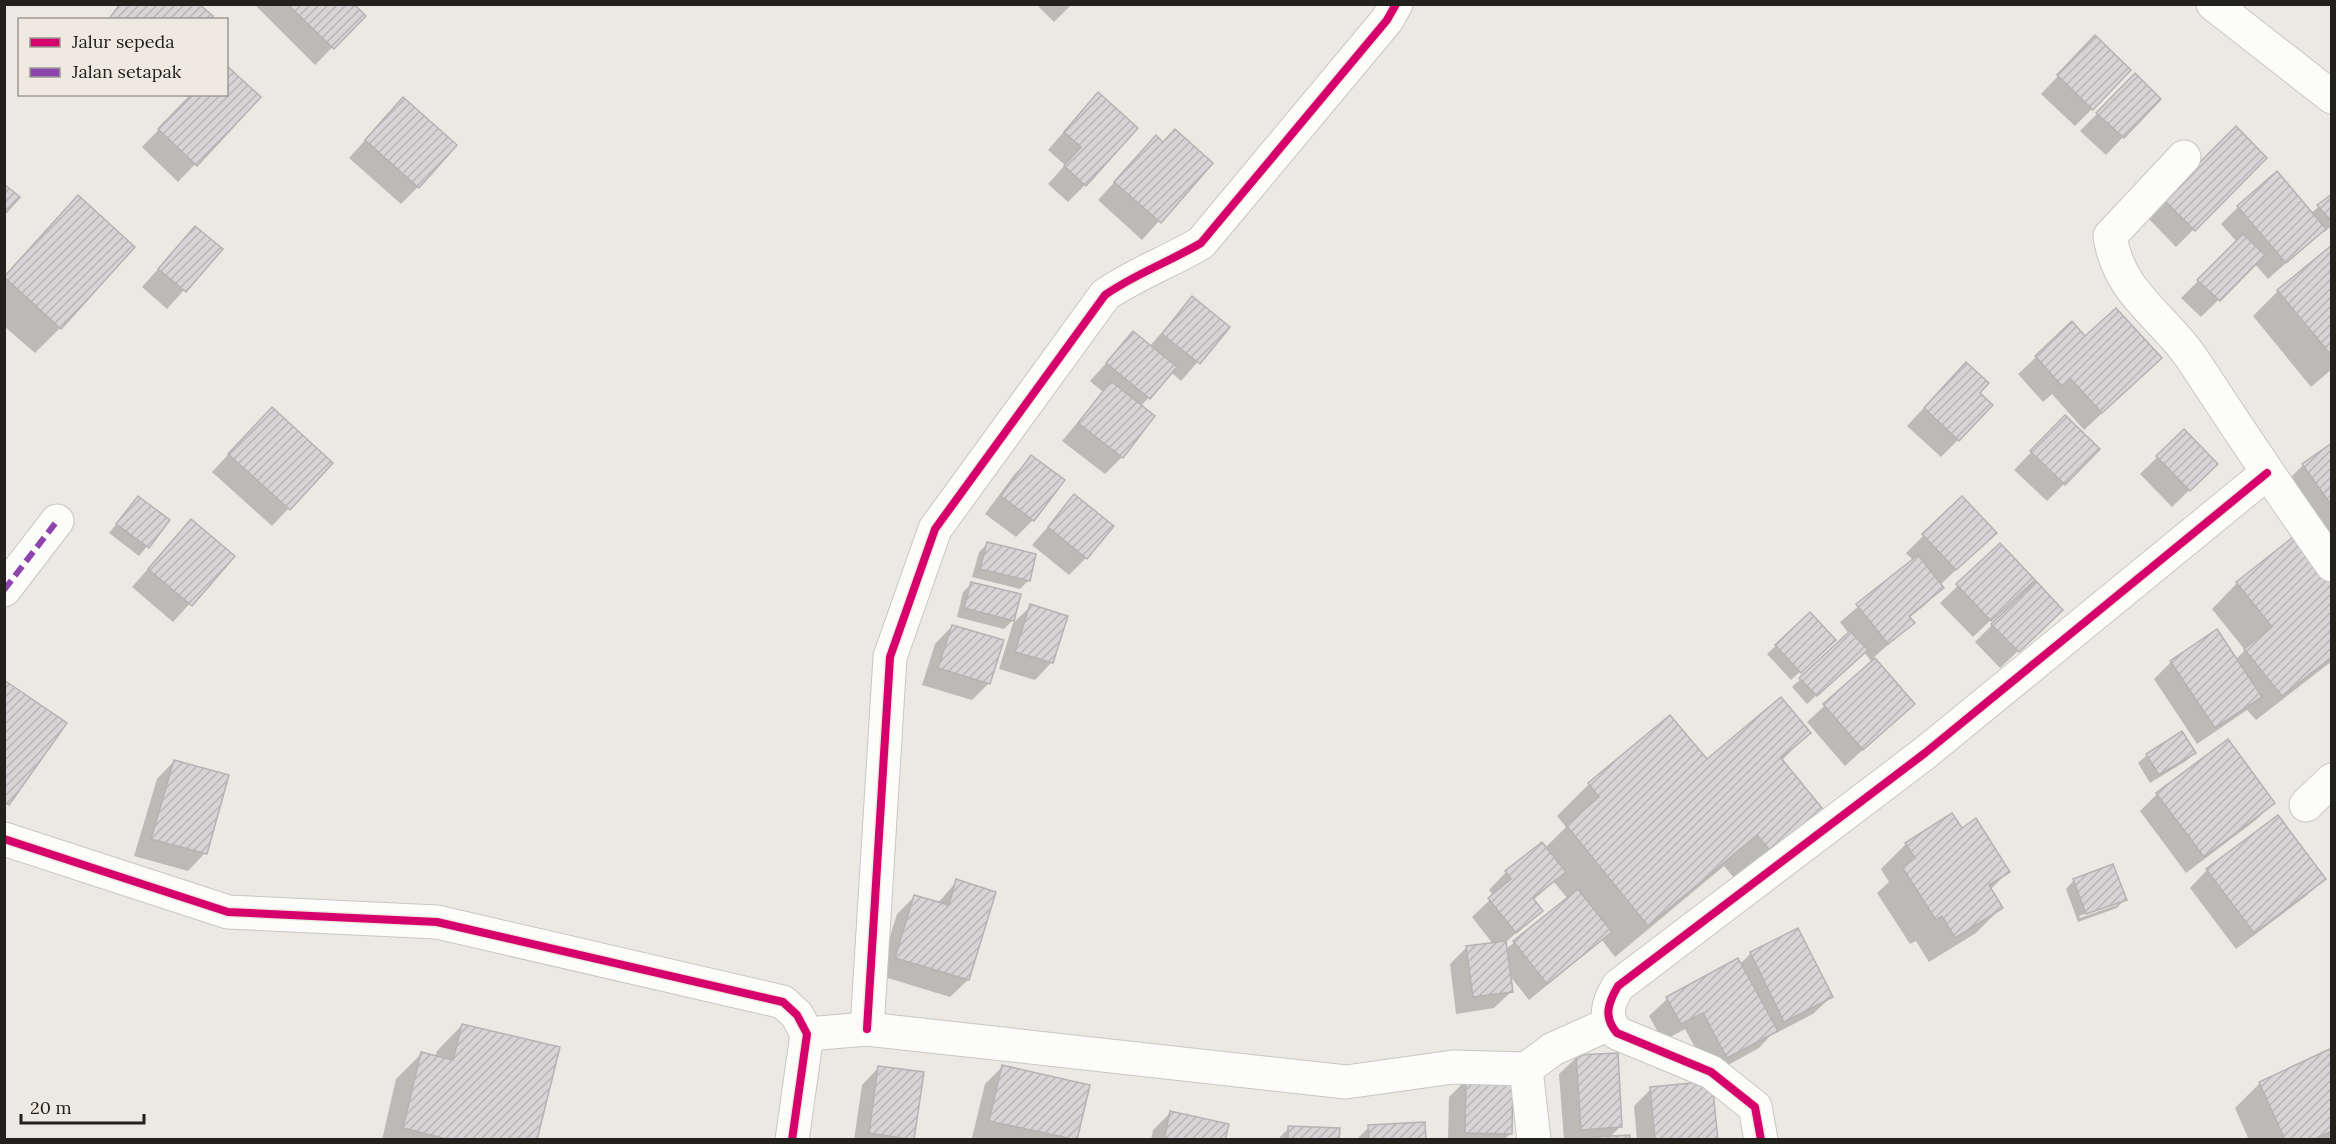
<svg xmlns="http://www.w3.org/2000/svg" width="2336" height="1144" viewBox="0 0 2336 1144" font-family="Lora,serif">
  <style>
    .shadow { fill: #0003; fill-rule: evenodd }
    .building { fill: url(#building-hatch); stroke: #b5b3b2; stroke-width: 1.5 }
    .lines { fill: none; stroke-linecap: round; stroke-linejoin: round }
    .street-casing { stroke: #c9c7c3; stroke-width: 35 }
    .street { stroke: #fcfcfb; stroke-width: 33 }
    .quiet { stroke: #8e44ad; stroke-width: 6; stroke-dasharray: 12 6; stroke-linecap: butt }
    .cycleway-casing { stroke: #efeae1; stroke-width: 11 }
    .cycleway { stroke: #d6006c; stroke-width: 8 }
  </style>
  <defs>
    <pattern id="building-hatch" width="6" height="6" patternUnits="userSpaceOnUse" patternTransform="scale(1.5)"><rect width="6" height="6" fill="#d7d3d6"/><path d="M-1 1l2-2M0 6l6-6M5 7l2-2" fill="none" stroke="#b8b5b7"/></pattern>
  </defs>
  <rect width="100%" height="100%" fill="#ece9e4"/>
  <g class="shadow">
    <polygon points="254,4 352,4 363,16 315,65"/>
    <polygon points="1036,4 1072,4 1054,22"/>
    <polygon points="2078,55 2092,109 2075,126 2041,94"/>
    <polygon points="2135,75 2159,99 2106,155 2080,131"/>
    <polygon points="193,94 259,97 178,182 142,147"/>
    <polygon points="1081,112 1085,185 1068,202 1048,184 1065,165 1048,150"/>
    <polygon points="386,117 418,187 401,204 349,158"/>
    <polygon points="2236,128 2265,158 2176,247 2147,217"/>
    <polygon points="1156,137 1163,143 1211,163 1142,240 1098,200"/>
    <polygon points="2332,196 2332,226 2324,232 2323,230 2268,279 2255,264 2201,317 2181,298 2237,242 2221,224 2238,207 2311,213"/>
    <polygon points="78,197 60,328 35,353 4,326 4,276"/>
    <polygon points="195,228 221,249 167,309 142,287"/>
    <polygon points="2332,247 2332,369 2311,387 2253,316 2278,291"/>
    <polygon points="1192,298 1228,327 1181,381 1171,372 1141,406 1122,457 1105,474 1062,441 1103,392 1090,381 1133,333 1149,347"/>
    <polygon points="2072,324 2085,338 2143,375 2084,430 2052,394 2043,402 2018,374"/>
    <polygon points="1949,381 1978,393 1958,440 1941,457 1907,426"/>
    <polygon points="2065,417 2064,484 2047,501 2014,470"/>
    <polygon points="255,426 331,463 272,526 212,472"/>
    <polygon points="2184,431 2216,464 2172,507 2140,474"/>
    <polygon points="2332,445 2332,532 2315,543 2278,490 2303,465"/>
    <polygon points="1031,457 1033,520 1016,537 985,514 1014,475"/>
    <polygon points="1075,496 1086,558 1069,575 1032,545"/>
    <polygon points="138,498 168,521 139,556 109,533"/>
    <polygon points="1924,535 1977,550 1940,585 1942,588 1925,605 1909,618 1913,623 1873,658 1913,704 1845,766 1807,722 1872,662 1864,652 1807,704 1792,687 1849,634 1840,622 1913,560 1906,553"/>
    <polygon points="174,539 233,556 173,622 132,587"/>
    <polygon points="988,543 1029,580 1020,589 972,577 979,552"/>
    <polygon points="2000,545 2015,597 1973,637 1940,603"/>
    <polygon points="2332,582 2332,661 2256,720 2247,710 2197,744 2154,679 2171,662 2235,660 2245,650 2212,609 2237,583"/>
    <polygon points="972,583 1013,620 1004,629 957,617 963,592"/>
    <polygon points="1031,606 1052,662 1035,680 999,669 1013,623"/>
    <polygon points="1810,614 1834,640 1791,680 1767,654"/>
    <polygon points="1992,625 2043,627 2000,668 1975,642"/>
    <polygon points="952,626 989,683 972,700 922,685 935,644"/>
    <path d="M1670,717L1706,761L1809,733L1781,761L1823,813L1741,886L1724,866L1615,957L1602,940L1529,1000L1510,976L1512,991L1494,1008L1456,1014L1450,964L1467,947L1493,944L1472,917L1494,896L1489,890L1506,872L1545,848L1566,827L1557,816L1589,784ZM1554,882L1568,899L1506,949L1505,943L1541,911L1533,900Z"/>
    <polygon points="2194,753 2186,761 2150,783 2138,763 2147,755"/>
    <polygon points="174,761 205,853 188,871 134,856 157,779"/>
    <polygon points="2157,794 2273,803 2256,820 2186,873 2140,811"/>
    <polygon points="1961,830 2008,872 1990,890 2001,908 1976,933 1929,962 1916,941 1910,944 1877,893 1889,882 1881,869 1906,844"/>
    <polygon points="2207,870 2324,879 2306,896 2236,949 2190,888"/>
    <path d="M2074,880L2125,899L2117,908L2078,922L2066,889ZM2117,902V905L2080,918L2079,916Z"/>
    <polygon points="957,881 968,980 950,997 878,975 897,914 915,896 938,903"/>
    <polygon points="1751,953 1831,997 1813,1014 1770,1036 1759,1048 1710,1075 1685,1029 1663,1041 1649,1016 1667,999 1737,960 1740,964"/>
    <polygon points="462,1025 535,1140 382,1140 396,1079 421,1054 435,1058 437,1051"/>
    <polygon points="2332,1049 2332,1140 2249,1140 2235,1108 2260,1083"/>
    <polygon points="1577,1057 1620,1127 1609,1138 1629,1140 1564,1140 1559,1074"/>
    <polygon points="879,1067 913,1140 854,1140 862,1085"/>
    <polygon points="1002,1067 1075,1140 972,1138 985,1084"/>
    <polygon points="1466,1080 1511,1133 1504,1140 1448,1140 1449,1097"/>
    <polygon points="1651,1089 1716,1139 1637,1140 1634,1106"/>
    <polygon points="1170,1113 1224,1140 1151,1140 1153,1130"/>
    <polygon points="1369,1127 1425,1140 1356,1140"/>
    <polygon points="1289,1128 1338,1140 1277,1140"/>
  </g>
  <g class="building">
    <polygon points="120,4 199,4 213,16 209,20 108,20"/>
    <polygon points="287,4 354,4 366,16 334,49"/>
    <polygon points="2095,35 2131,70 2093,110 2057,75"/>
    <polygon points="226,65 261,97 197,166 158,129 192,94 226,94"/>
    <polygon points="2135,73 2161,99 2124,138 2096,113"/>
    <polygon points="1098,92 1138,128 1086,186 1064,166 1081,147 1064,132"/>
    <polygon points="403,97 457,145 419,188 365,140"/>
    <polygon points="2236,126 2267,158 2195,231 2163,199"/>
    <polygon points="1175,129 1213,163 1161,223 1114,182 1156,135 1163,142"/>
    <polygon points="2277,171 2326,229 2286,263 2237,206"/>
    <polygon points="4,184 20,197 4,215"/>
    <polygon points="2332,194 2332,222 2317,205"/>
    <polygon points="78,195 135,247 61,329 4,277"/>
    <polygon points="195,226 223,249 186,292 158,269"/>
    <polygon points="2243,234 2265,255 2220,301 2197,280"/>
    <polygon points="2332,245 2332,356 2277,290"/>
    <polygon points="1192,296 1230,327 1200,364 1162,334"/>
    <polygon points="2116,308 2162,358 2102,413 2070,378 2062,386 2035,356 2072,321 2085,336"/>
    <polygon points="1133,331 1177,367 1150,399 1106,363"/>
    <polygon points="1966,362 1989,383 1980,393 1993,405 1959,441 1924,408"/>
    <polygon points="1111,381 1155,416 1123,458 1078,423"/>
    <polygon points="272,407 333,463 290,510 228,454"/>
    <polygon points="2065,415 2100,449 2065,485 2030,451"/>
    <polygon points="2184,429 2218,464 2190,491 2156,456"/>
    <polygon points="2332,443 2332,506 2302,464"/>
    <polygon points="1031,455 1065,480 1034,521 1001,496"/>
    <polygon points="1074,494 1114,526 1087,559 1048,527"/>
    <polygon points="138,496 170,520 149,548 116,524"/>
    <polygon points="1962,496 1997,533 1956,570 1922,534"/>
    <polygon points="191,519 235,556 192,606 148,569"/>
    <polygon points="2297,534 2332,579 2332,657 2282,696 2244,649 2272,627 2236,582"/>
    <polygon points="987,542 1036,554 1030,581 980,569"/>
    <polygon points="2000,543 2035,580 1991,621 1956,584"/>
    <polygon points="1918,555 1944,588 1909,616 1915,623 1888,644 1856,604"/>
    <polygon points="2036,581 2063,610 2019,652 1991,624"/>
    <polygon points="971,582 1021,594 1014,621 964,608"/>
    <polygon points="1030,604 1068,616 1053,663 1015,652"/>
    <polygon points="1810,612 1836,640 1801,673 1775,645"/>
    <polygon points="952,625 1004,640 990,684 938,668"/>
    <polygon points="2217,629 2262,697 2215,728 2170,661"/>
    <polygon points="1850,631 1868,650 1817,696 1799,678"/>
    <polygon points="1875,658 1915,704 1863,750 1823,704"/>
    <polygon points="4,680 67,723 9,805 4,802"/>
    <polygon points="1781,697 1811,733 1781,758 1826,813 1774,855 1757,835 1648,926 1566,825 1599,797 1588,783 1670,715 1707,759"/>
    <polygon points="2182,731 2196,753 2159,775 2146,754"/>
    <polygon points="2228,739 2275,803 2204,857 2156,793"/>
    <polygon points="174,760 229,775 207,854 151,839"/>
    <polygon points="1952,813 1962,828 1976,818 2010,872 1989,885 2003,908 1955,938 1942,916 1936,920 1902,867 1915,858 1905,843"/>
    <polygon points="2278,815 2326,879 2254,933 2206,869"/>
    <polygon points="1542,842 1566,872 1533,898 1543,911 1516,933 1488,898 1511,879 1505,871"/>
    <polygon points="2113,864 2127,900 2086,914 2073,879"/>
    <polygon points="956,879 996,892 969,980 895,958 914,895 949,905"/>
    <polygon points="1578,889 1612,932 1547,984 1513,941"/>
    <polygon points="1798,928 1833,997 1784,1022 1750,952"/>
    <polygon points="1506,941 1513,992 1473,997 1466,946"/>
    <polygon points="1738,958 1778,1031 1727,1058 1703,1013 1681,1024 1666,997"/>
    <polygon points="462,1024 560,1047 537,1140 450,1140 403,1128 421,1052 453,1060"/>
    <polygon points="2332,1048 2332,1131 2313,1140 2285,1140 2259,1082"/>
    <polygon points="1618,1053 1622,1127 1581,1130 1576,1055"/>
    <polygon points="1002,1065 1090,1085 1077,1140 989,1121"/>
    <polygon points="878,1066 924,1072 914,1140 869,1133"/>
    <polygon points="1466,1078 1513,1079 1512,1134 1465,1133"/>
    <polygon points="1712,1081 1718,1140 1655,1140 1650,1087"/>
    <polygon points="1170,1111 1229,1124 1225,1140 1164,1140"/>
    <polygon points="1425,1122 1426,1140 1369,1140 1368,1125"/>
    <polygon points="1288,1126 1340,1128 1339,1140 1288,1140"/>
    <polygon points="1630,1135 1630,1140 1593,1140 1593,1137"/>
  </g>
  <g class="lines">
    <g class="street-casing">
      <g id="street">
        <polyline points="2213,4 2332,97"/>
        <path d="M2184,157L2110,236C2119,295 2163,315 2193,360C2238,429 2284,497 2332,565"/>
        <polyline points="4,590 57,521"/>
        <polyline points="2306,805 2332,780"/>
        <polyline points="4,839 228,912 437,922 783,1002 797,1015 807,1034 792,1140"/>
        <path d="M867,1029L890,657L935,529L1105,295C1135,274 1169,262 1201,243L1387,20L1396,4"/>
        <polyline points="807,1034 867,1029 1346,1082 1453,1067 1526,1069 1553,1049 1609,1024"/>
        <polyline points="1526,1069 1534,1140"/>
        <path d="M1761,1140L1755,1107L1711,1072L1617,1033C1603,1017 1608,1003 1618,986L1925,753L2267,473"/>
      </g>
    </g>
    <use href="#street" class="street"/>
    <polyline class="quiet" points="4,590 57,521"/>
    <g class="cycleway-casing">
      <g id="cycleway">
        <polyline points="4,839 228,912 437,922 783,1002 797,1015 807,1034 792,1140"/>
        <path d="M867,1029L890,657L935,529L1105,295C1135,274 1169,262 1201,243L1387,20L1396,4"/>
        <path d="M1761,1140L1755,1107L1711,1072L1617,1033C1603,1017 1608,1003 1618,986L1925,753L2267,473"/>
      </g>
    </g>
    <use href="#cycleway" class="cycleway"/>
  </g>
  <rect width="2336" height="1144" fill="none" stroke="#23211e" stroke-width="12"/>
  <rect x="18" y="18" width="210" height="78" fill="#efeae1" stroke="#9d9a93" stroke-width="1.5"/>
  <rect x="30" y="38" width="30" height="9" fill="#d6006c" stroke="#9d9a93" stroke-width="1.5"/>
  <text x="72" y="48" font-size="18" fill="#23211e">Jalur sepeda</text>
  <rect x="30" y="68" width="30" height="9" fill="#8e44ad" stroke="#9d9a93" stroke-width="1.5"/>
  <text x="72" y="78" font-size="18" fill="#23211e">Jalan setapak</text>
  <path d="M21 1114v9h123v-9" fill="none" stroke="#23211e" stroke-width="3"/>
  <text x="30" y="1114" font-size="18" fill="#23211e" stroke="#efeae1" stroke-width="4.5" paint-order="stroke">20 m</text>
</svg>
